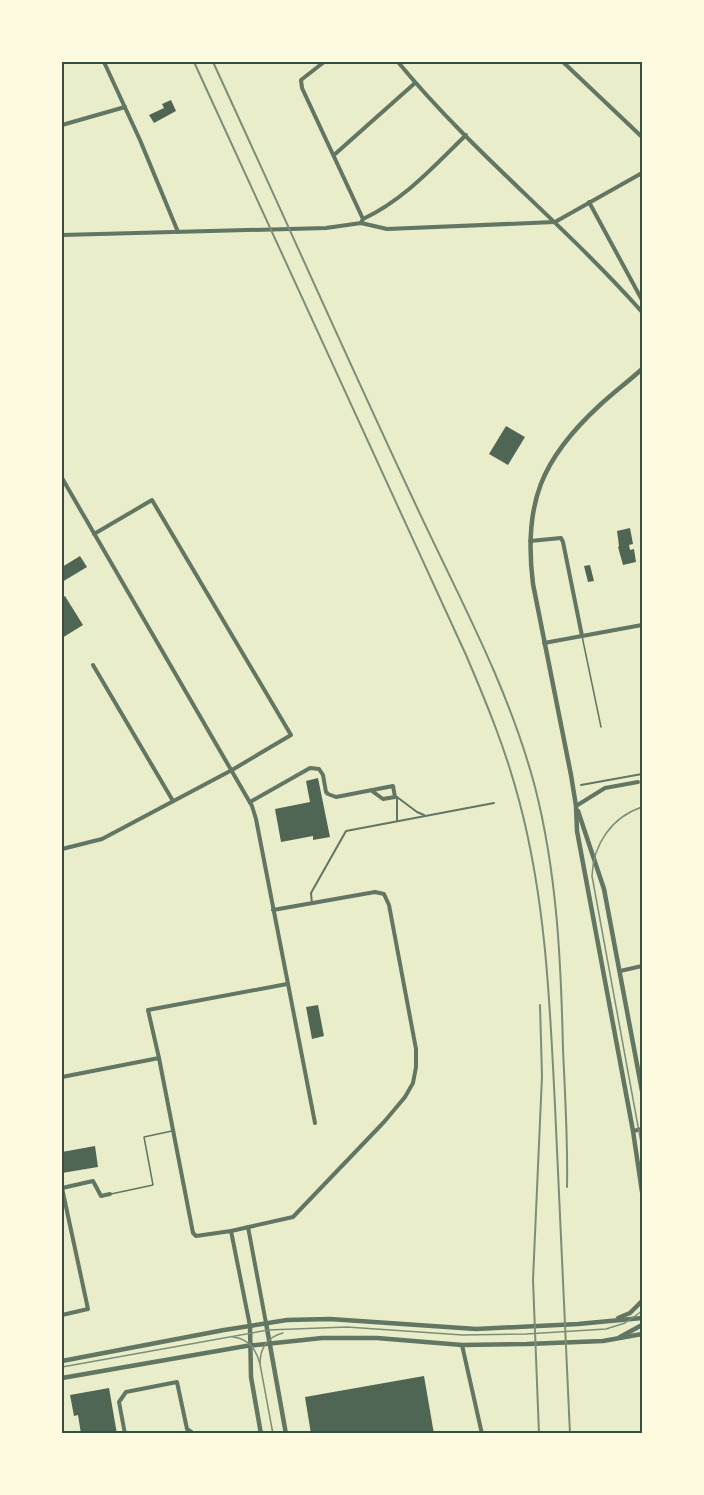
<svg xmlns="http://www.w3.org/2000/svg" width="704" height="1495" viewBox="0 0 704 1495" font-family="Quicksand,sans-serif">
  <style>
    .building { fill: #4f6655 }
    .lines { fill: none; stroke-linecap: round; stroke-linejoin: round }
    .service { stroke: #617663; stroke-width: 1.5 }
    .pedestrian { stroke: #617663; stroke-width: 2 }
    .minor { stroke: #617663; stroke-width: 4 }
    .tertiary { stroke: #617663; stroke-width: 4.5 }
    .tram { stroke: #7c8e77; stroke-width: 1.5 }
    .rail { stroke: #7c8e77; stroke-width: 2 }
    .neatline { fill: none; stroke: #344e41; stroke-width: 2 }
  </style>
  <rect width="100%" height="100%" fill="#e9edc9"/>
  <g class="building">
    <polygon points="171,100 176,111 154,123 149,115 164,108 162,104"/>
    <polygon points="506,426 525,437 508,465 489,454"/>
    <polygon points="630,528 633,544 629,545 630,550 634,549 636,562 623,565 618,547 619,546 617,531"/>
    <polygon points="80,556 87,567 62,582 62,567"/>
    <polygon points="590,565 594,581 588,582 584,566"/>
    <polygon points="65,596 83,625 62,638 62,598"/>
    <polygon points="318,778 330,837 313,840 313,836 281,842 275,809 310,802 306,781"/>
    <polygon points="318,1005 324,1036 312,1039 306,1007"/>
    <polygon points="95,1146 98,1167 62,1173 62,1152"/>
    <polygon points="424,1376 434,1434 311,1434 305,1397"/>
    <polygon points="109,1388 117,1434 81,1434 78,1415 74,1416 70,1395"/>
  </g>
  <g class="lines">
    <g class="service">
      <polyline points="582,636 601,727"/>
      <polyline points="111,1194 153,1185 144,1137 172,1131"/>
    </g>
    <g class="pedestrian">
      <polyline points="581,785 642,774"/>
      <polyline points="397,797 417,812 424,815"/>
      <polyline points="397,821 397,797"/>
      <polyline points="312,904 311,893 346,831 494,803"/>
    </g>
    <g class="minor">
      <polyline points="104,62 140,140 178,232"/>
      <polyline points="324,62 301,80 302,88 363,219 361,223"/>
      <path d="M398,62C472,152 565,225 642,312"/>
      <polyline points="563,62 642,137"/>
      <polyline points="62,125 125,107"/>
      <polyline points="334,155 415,83"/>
      <polyline points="589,202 642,300"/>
      <path d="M363,219C404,200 434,166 466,135"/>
      <polyline points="62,235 326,228 361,223 387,229 555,222 642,173"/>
      <polyline points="62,478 252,806 256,819 315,1123"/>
      <polyline points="530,541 561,538 563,542 582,636"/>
      <polyline points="544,643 642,625"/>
      <polyline points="93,665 173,801"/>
      <polyline points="250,802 310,768 319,769 323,775 326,792 328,794 336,797 393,786 395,797 383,799 372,791"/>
      <polyline points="576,806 605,788 638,782"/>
      <polyline points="62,849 102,839 232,770 291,735 152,500 94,534"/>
      <polyline points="620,971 642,966"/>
      <polyline points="159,1058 193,1233 196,1236 231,1231 293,1217 384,1122 405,1097 413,1083 416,1067 416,1049 389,905 384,894 375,892 273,910"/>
      <polyline points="62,1077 159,1058 148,1010 287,984"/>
      <polyline points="633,1131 642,1129"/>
      <polyline points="62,1188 88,1309 62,1315"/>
      <polyline points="62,1188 93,1181 101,1196 110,1194"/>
      <polyline points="248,1227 266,1323"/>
      <polyline points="231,1231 250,1326"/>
      <polyline points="462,1345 482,1434"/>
      <polyline points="125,1434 119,1402 126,1392 177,1382 187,1429 194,1434"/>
    </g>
    <g class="tertiary">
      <path d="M642,369C629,381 614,392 600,405C541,459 523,504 533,584L571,775L576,806L577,831L633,1131L642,1192"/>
      <polyline points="578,811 604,889 642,1091"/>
      <polyline points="618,1318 630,1313 642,1301"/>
      <polyline points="266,1323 286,1434"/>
      <polyline points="250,1326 251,1377 261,1434"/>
      <polyline points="620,1337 642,1325"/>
      <polyline points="62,1361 224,1330 287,1320 330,1319 476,1329 578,1324 642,1318"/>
      <polyline points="62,1378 246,1346 322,1338 377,1338 462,1345 527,1344 603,1341 642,1334"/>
    </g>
    <g class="tram">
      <path d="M642,807C612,817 593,844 592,876L642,1148"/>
      <path d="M233,1337C249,1339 256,1349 260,1364L273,1434"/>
      <path d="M260,1364C260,1347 267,1337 283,1333"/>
      <polyline points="62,1367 268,1330 347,1327 463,1335 526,1334 606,1329 625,1323 642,1311"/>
    </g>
    <g class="rail">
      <path d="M194,62L466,655C487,704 507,753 520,804C546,903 550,1005 555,1106C560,1215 565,1324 570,1434"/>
      <path d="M213,62C280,207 345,354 413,499C457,594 508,685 535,787C557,873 561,961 563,1049C565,1095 568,1141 567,1187"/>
      <polyline points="539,1434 533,1280 542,1076 540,1005"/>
    </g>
  </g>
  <rect width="704" height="1495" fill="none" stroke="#fefae0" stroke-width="126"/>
  <rect x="63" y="63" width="578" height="1369" class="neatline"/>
</svg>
